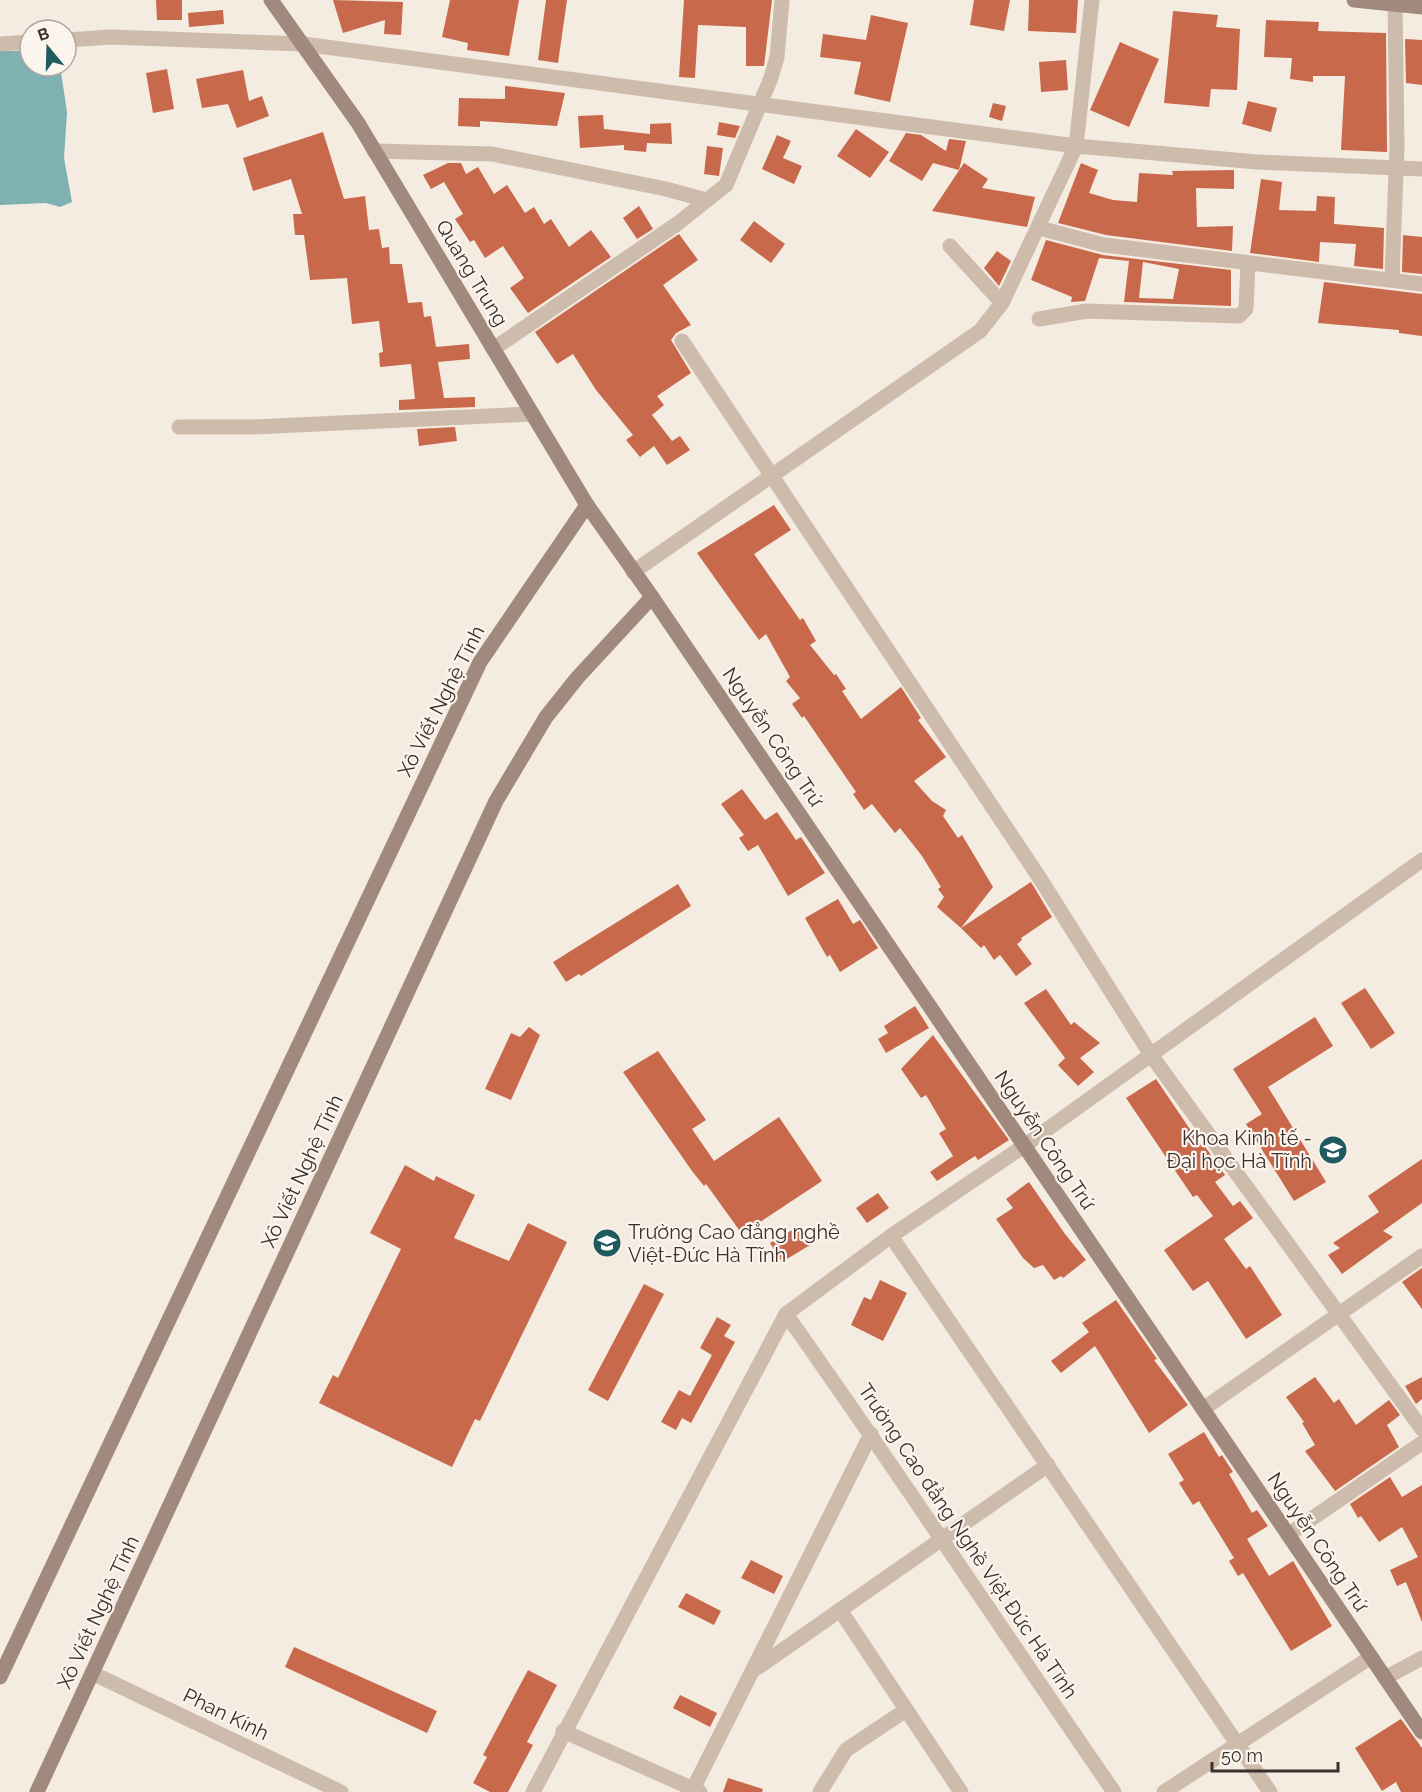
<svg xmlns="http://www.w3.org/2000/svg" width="1422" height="1792" viewBox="0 0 1422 1792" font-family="Raleway,sans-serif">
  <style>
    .water { fill: #7fb0b2 }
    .building { fill: #c8694b; fill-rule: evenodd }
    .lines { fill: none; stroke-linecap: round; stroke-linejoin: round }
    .street { stroke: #cdbbac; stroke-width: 15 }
    .secondary { stroke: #a18a7d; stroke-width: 15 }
    .labels { text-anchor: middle; stroke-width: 4.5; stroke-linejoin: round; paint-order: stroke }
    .street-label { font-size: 20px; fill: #3b302b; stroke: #fbf5ee }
    .poi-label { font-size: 20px; fill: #3b302b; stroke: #fbf5ee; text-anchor: end }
  </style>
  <rect width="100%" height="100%" fill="#f4ebe1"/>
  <polygon class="water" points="0,51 30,51 30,66 60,66 67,112 64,158 72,202 60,207 46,203 0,205"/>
  <g class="building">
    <polygon points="156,0 182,0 182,20 157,20"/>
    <polygon points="333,0 403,2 401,35 384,34 385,20 343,33"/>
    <polygon points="450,0 519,0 509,56 467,50 468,43 442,37"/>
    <polygon points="546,0 567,0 558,63 538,60"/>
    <polygon points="684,0 772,0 764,66 746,66 746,27 698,25 695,78 679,77"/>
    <polygon points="974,0 1010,0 1004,31 970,25"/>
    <polygon points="1029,0 1078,0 1076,33 1028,31"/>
    <polygon points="223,10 224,24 189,27 188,13"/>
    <polygon points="1173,11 1218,15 1216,27 1240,29 1237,90 1211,89 1209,107 1164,103"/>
    <polygon points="871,15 908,23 890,102 854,94 861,62 820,57 823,34 866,40"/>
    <polygon points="1266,20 1319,22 1318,31 1386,33 1387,152 1341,150 1345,76 1313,76 1313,82 1290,79 1292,58 1264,57"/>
    <polygon points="1405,39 1422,40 1422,85 1406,83"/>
    <polygon points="1120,42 1159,59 1129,127 1090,110"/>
    <polygon points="1066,60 1068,90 1041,92 1039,62"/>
    <polygon points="167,69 174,109 153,113 146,73"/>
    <polygon points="243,70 249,101 262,96 269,116 237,128 228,104 202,108 196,79"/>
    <polygon points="505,86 565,93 557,126 480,121 480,127 458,126 459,98 505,99"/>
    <polygon points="1248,101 1277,108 1271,132 1242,124"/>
    <polygon points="993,103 1006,106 1002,121 989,117"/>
    <polygon points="603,115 604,129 650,134 650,124 671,123 672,144 647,143 646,152 624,150 624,145 580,148 578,116"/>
    <polygon points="719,122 740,126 735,138 717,135"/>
    <polygon points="856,129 889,152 870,178 837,156"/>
    <polygon points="323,132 344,199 365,196 369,230 379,229 382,248 389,247 390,264 402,264 408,303 422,302 424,317 431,316 436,347 469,344 470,359 438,362 444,398 475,397 475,407 399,410 399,400 415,399 411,364 380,367 379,353 383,352 379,321 352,324 347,278 310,280 304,235 295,235 293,214 302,214 291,179 253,191 243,158"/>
    <polygon points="906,133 921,135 946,151 949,139 966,141 959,170 933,163 922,181 889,161"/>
    <polygon points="777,135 791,141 783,158 802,166 794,184 762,169"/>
    <polygon points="707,146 723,148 719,176 704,174"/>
    <polygon points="448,163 461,163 466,174 478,167 494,194 507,185 525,213 534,207 544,224 551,219 569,247 591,230 611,257 528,313 510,288 524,278 503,246 485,258 474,240 470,242 455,219 463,214 444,182 431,189 423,175"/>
    <polygon points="964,163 988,179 982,188 1035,197 1027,227 932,211"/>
    <polygon points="1081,163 1098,170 1089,193 1113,200 1137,202 1139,173 1173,175 1172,171 1234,170 1234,189 1196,188 1197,227 1233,226 1232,251 1106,235 1058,223"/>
    <polygon points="1261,179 1282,182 1279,210 1316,211 1317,196 1335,197 1334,224 1384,228 1383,269 1354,266 1356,244 1320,242 1319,262 1250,253"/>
    <polygon points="639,206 653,229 637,239 623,218"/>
    <polygon points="754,221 785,244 771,263 740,240"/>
    <polygon points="679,234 698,260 663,285 691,325 676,333 671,340 691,373 657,396 664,405 652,415 672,441 680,436 690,450 667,465 654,446 640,457 626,440 633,435 596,390 573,354 557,364 535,332"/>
    <polygon points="1403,235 1422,237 1422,274 1402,272"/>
    <path d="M1046,240L1103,255L1231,270V306L1124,302L1129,261L1099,258L1085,301L1071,302L1072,297L1031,280ZM1143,262L1179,269L1173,299L1139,298Z"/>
    <polygon points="997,251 1011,261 999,286 984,268"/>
    <polygon points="1324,282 1422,294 1422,336 1399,333 1399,330 1318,323"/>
    <polygon points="455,427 457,441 419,446 417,429"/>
    <polygon points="774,505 791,530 754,554 800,620 803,618 816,641 810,645 834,675 836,674 846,689 842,691 861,719 901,687 921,718 918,720 946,757 914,781 932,801 946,810 943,816 958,838 962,835 993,887 961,928 937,907 944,897 938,889 941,887 922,856 900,828 895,833 872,804 864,810 853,794 856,792 804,716 802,718 792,704 800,698 786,681 790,677 766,634 759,640 697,553"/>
    <polygon points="742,789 765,820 777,812 796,840 801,837 825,873 788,896 758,845 748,851 739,838 744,835 721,804"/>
    <polygon points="1031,882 1052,917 1021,938 1022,940 1017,944 1032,964 1016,976 1000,955 994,960 984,945 981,948 961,928"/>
    <polygon points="678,884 691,906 581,976 579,974 566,982 553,962"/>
    <polygon points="838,899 853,924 860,920 878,948 840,972 830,955 827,957 805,918"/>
    <polygon points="1365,988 1395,1033 1371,1049 1341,1003"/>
    <polygon points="1046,989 1071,1025 1074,1022 1100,1043 1080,1058 1094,1072 1078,1086 1058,1065 1065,1058 1024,1003"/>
    <polygon points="915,1006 929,1028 886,1053 878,1039 888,1033 884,1026"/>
    <polygon points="1315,1017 1333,1046 1268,1087 1326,1182 1294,1201 1246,1124 1262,1114 1233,1069"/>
    <polygon points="529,1027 540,1035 511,1100 485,1089 511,1033 520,1037"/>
    <polygon points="933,1035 1009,1140 978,1160 975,1156 937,1181 930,1172 953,1156 939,1133 946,1129 926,1095 921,1098 901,1069"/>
    <polygon points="658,1051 706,1120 692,1129 714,1161 779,1117 822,1181 742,1234 706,1184 704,1186 692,1171 623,1072"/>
    <polygon points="1156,1079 1202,1147 1204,1145 1225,1175 1215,1182 1233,1206 1240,1201 1253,1218 1224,1239 1246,1269 1250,1266 1282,1315 1246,1339 1208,1281 1193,1291 1164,1250 1213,1216 1197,1195 1193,1197 1126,1098"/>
    <polygon points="1422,1159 1422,1203 1383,1231 1393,1237 1342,1274 1328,1255 1340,1248 1333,1243 1379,1212 1368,1196"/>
    <polygon points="405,1165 434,1181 436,1176 475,1195 454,1238 509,1261 528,1223 567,1242 480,1421 475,1419 452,1467 319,1403 333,1375 338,1378 401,1249 370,1233"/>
    <polygon points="1029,1182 1065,1234 1086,1260 1063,1278 1061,1276 1054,1280 1043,1265 1034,1268 1023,1258 996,1219 1013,1208 1006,1199"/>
    <polygon points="878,1193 889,1208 867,1223 856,1208"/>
    <polygon points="799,1226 810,1245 782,1262 770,1243"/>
    <polygon points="1422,1268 1422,1309 1402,1282"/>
    <polygon points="880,1280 907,1293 883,1341 851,1325 864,1297 871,1300"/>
    <polygon points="644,1284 664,1294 608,1401 588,1390"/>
    <polygon points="1116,1300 1157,1359 1154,1360 1188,1405 1149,1433 1095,1346 1061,1373 1051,1361 1089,1332 1082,1323"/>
    <polygon points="717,1317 731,1325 724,1336 735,1342 691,1423 682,1418 676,1430 661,1422 679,1390 690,1396 712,1355 700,1348"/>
    <polygon points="1315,1377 1334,1403 1339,1399 1356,1425 1389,1400 1400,1415 1387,1425 1399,1447 1335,1491 1305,1451 1315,1445 1302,1423 1304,1422 1286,1397"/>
    <polygon points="1422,1377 1422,1399 1416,1404 1405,1386"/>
    <polygon points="1204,1432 1219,1457 1222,1455 1233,1472 1229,1474 1252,1513 1257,1510 1268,1526 1247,1539 1269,1576 1293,1561 1332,1626 1291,1651 1243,1573 1238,1576 1229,1561 1234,1558 1199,1501 1193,1505 1179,1483 1184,1480 1168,1454"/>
    <polygon points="1390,1477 1402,1497 1422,1485 1422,1622 1406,1582 1397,1586 1390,1570 1418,1557 1402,1527 1379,1542 1361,1516 1358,1518 1350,1504"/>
    <polygon points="751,1560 783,1576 774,1594 741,1578"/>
    <polygon points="686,1593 721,1611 714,1625 678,1607"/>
    <polygon points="294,1647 437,1711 427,1733 285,1667"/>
    <polygon points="528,1670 557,1685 527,1742 533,1745 508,1792 490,1792 473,1783 487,1757 483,1755"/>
    <polygon points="680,1695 717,1713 710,1727 673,1708"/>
    <polygon points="1401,1719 1422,1748 1422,1792 1401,1792 1396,1782 1382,1791 1355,1748"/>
    <polygon points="728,1778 763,1789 762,1792 723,1792"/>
  </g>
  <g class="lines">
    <g class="street">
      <polyline points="66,40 111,37 303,44 1076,146 1257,162 1422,169"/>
      <polyline points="0,44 30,42"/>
      <polyline points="374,151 492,154 666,189 706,200"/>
      <polyline points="1039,228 1104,245 1422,284"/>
      <polyline points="950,246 1002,303"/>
      <polyline points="1392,278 1397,146 1395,0"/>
      <polyline points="1039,319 1087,311 1239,316 1246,309 1248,263"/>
      <polyline points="682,341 1039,877 1151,1055 1422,1429"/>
      <polyline points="493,349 677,224 726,185 771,78 777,57 782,0"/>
      <polyline points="179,427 253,427 532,414"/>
      <polyline points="633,572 980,331 1002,303 1076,146 1092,0"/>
      <polyline points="891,1236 1270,1792"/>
      <path d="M786,1314C898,1472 1004,1633 1114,1792"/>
      <polyline points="1203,1409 1422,1256"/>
      <polyline points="1288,1535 1422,1443"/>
      <polyline points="840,1610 961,1792"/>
      <polyline points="757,1668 1048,1465"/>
      <polyline points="92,1673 341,1792"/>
      <polyline points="1385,1678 1422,1658"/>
      <polyline points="563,1731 700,1792"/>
      <polyline points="693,1789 871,1434"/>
      <polyline points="533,1792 786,1314 891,1236 1024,1146 1422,860"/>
      <polyline points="820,1792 846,1750 906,1710"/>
      <polyline points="1164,1792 1371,1657"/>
    </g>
    <g class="secondary">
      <polyline points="271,0 358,123 587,505 652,597 1422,1732"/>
      <polyline points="1354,0 1422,7"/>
      <polyline points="0,1677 480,662 587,505"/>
      <polyline points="37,1792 496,801 546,717 578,677 652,597"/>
    </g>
  </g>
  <defs>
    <g id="university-disc" transform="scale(1.5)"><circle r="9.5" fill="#1f5a5e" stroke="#fbf5ee"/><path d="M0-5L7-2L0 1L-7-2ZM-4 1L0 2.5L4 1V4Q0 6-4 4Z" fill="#fff"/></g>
  </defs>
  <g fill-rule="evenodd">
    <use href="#university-disc" x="1333" y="1150"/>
    <use href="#university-disc" x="607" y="1243"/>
  </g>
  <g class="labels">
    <g class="street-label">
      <text transform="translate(472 273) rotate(59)" y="7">Quang Trung</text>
      <text transform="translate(441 701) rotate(-63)" y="7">Xô Viết Nghệ Tĩnh</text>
      <text transform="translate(773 737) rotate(56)" y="7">Nguyễn Công Trứ</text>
      <text transform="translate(1045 1140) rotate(56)" y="7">Nguyễn Công Trứ</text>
      <text transform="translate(302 1171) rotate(-65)" y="7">Xô Viết Nghệ Tĩnh</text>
      <text transform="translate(968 1541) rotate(56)" y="7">Trường Cao đẳng Nghề Việt Đức Hà Tĩnh</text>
      <text transform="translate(1318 1542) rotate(56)" y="7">Nguyễn Công Trứ</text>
      <text transform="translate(98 1612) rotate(-65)" y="7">Xô Viết Nghệ Tĩnh</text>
      <text transform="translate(226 1714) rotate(26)" y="7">Phan Kính</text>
    </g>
    <g class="poi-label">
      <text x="1312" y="1145">Khoa Kinh tế -<tspan x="1312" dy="23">Đại học Hà Tĩnh</tspan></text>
      <text x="628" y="1239" text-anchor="start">Trường Cao đẳng nghề<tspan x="628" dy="23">Việt-Đức Hà Tĩnh</tspan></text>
    </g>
  </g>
  <g transform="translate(48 48) rotate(341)"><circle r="28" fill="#fbf5ee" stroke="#aea6a0" stroke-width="1.5"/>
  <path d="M0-4.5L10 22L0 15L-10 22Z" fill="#1f5a5e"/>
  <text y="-9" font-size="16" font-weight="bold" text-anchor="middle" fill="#3b302b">B</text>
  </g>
  <path d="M1212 1762v9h126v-9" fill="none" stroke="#3b302b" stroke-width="3"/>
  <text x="1221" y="1762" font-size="18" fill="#3b302b" stroke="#fbf5ee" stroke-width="4.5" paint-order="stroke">50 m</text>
</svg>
